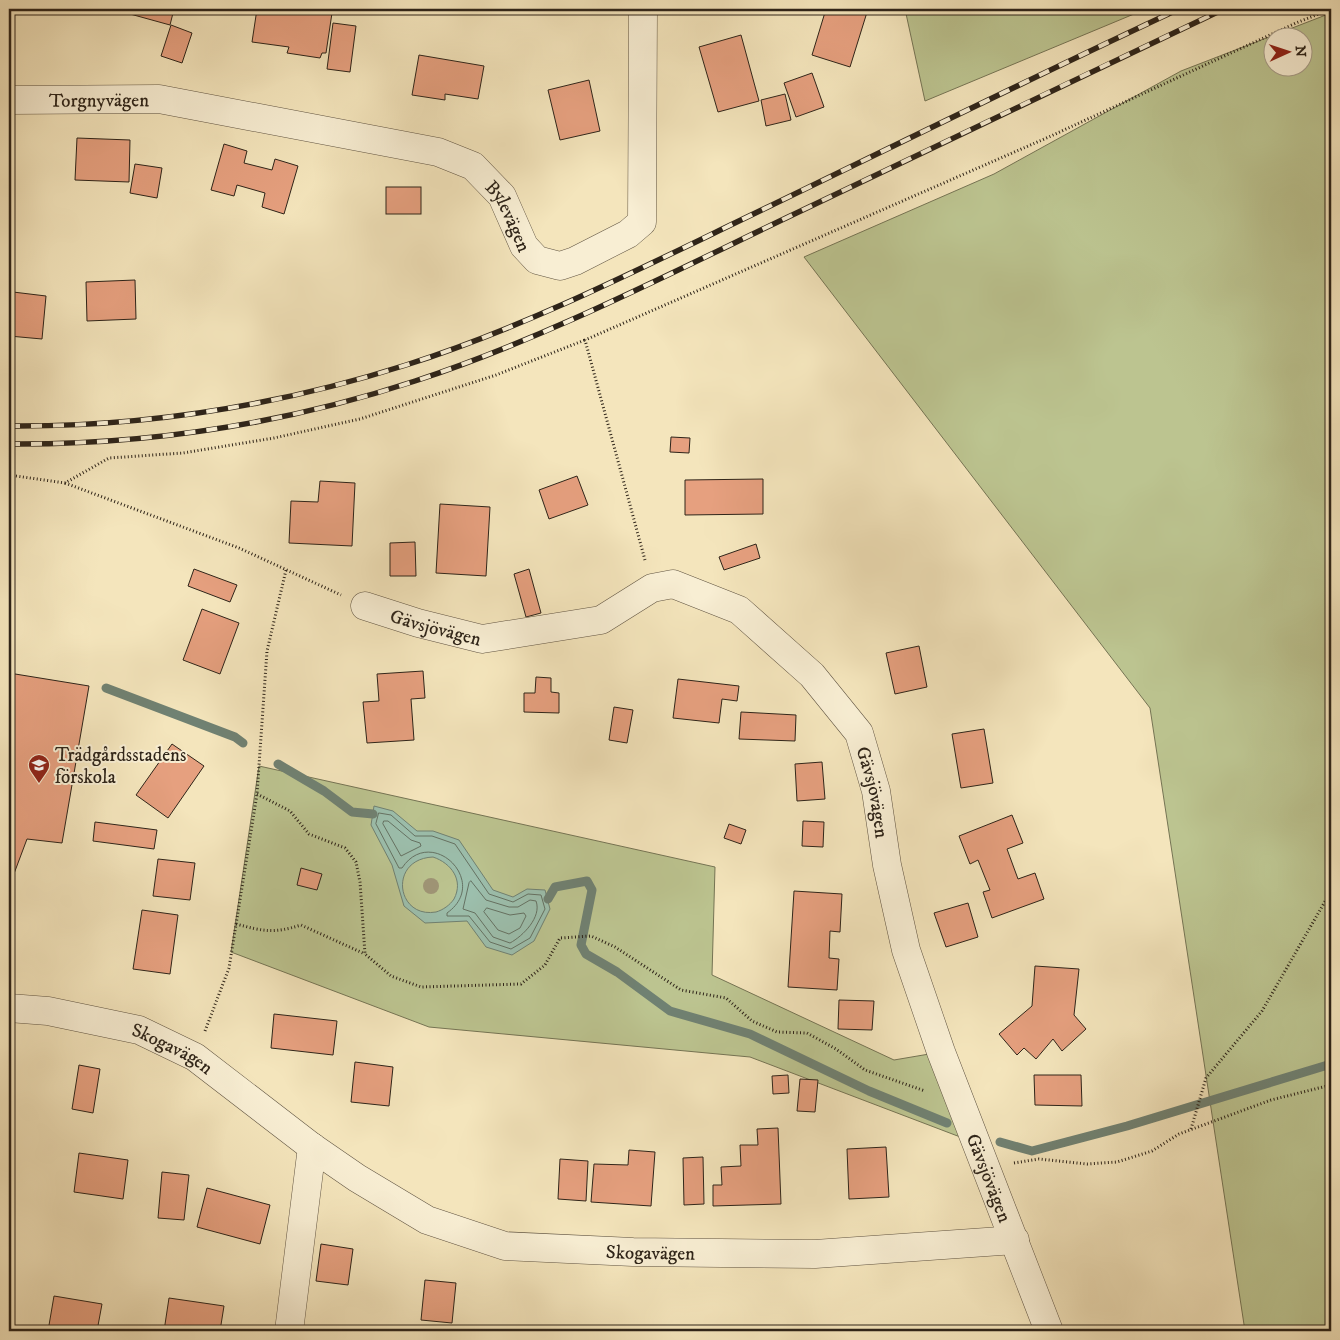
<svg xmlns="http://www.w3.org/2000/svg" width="1340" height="1340" viewBox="0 0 1340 1340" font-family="'IM FELL DW Pica',serif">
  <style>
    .green { fill: #bcc490; stroke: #757454; fill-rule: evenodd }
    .water { fill: #9cbfad; stroke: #708172; fill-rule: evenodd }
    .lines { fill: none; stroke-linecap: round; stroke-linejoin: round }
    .shore { stroke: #657263; stroke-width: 1 }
    .stream { stroke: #708172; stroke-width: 9 }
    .building { fill: #e6a07f; stroke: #2e2419 }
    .minor-casing { stroke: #605442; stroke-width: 29 }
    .path { stroke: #2e2419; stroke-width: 3; stroke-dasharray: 1 2.5; stroke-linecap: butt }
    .minor { stroke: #f8eed3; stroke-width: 28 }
    .rail-casing { stroke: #2e2419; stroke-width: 5.5 }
    .rail { stroke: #f8eed3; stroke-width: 4; stroke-dasharray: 11; stroke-linecap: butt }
    .tree { fill: #9f9576 }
    .labels { text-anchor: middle; stroke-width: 4; stroke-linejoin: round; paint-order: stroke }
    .street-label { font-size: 19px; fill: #2e2419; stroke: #f8eed3 }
    .poi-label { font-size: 19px; fill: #2e2419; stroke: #f8eed3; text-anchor: start }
  </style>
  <rect width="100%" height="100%" fill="#f4e5bc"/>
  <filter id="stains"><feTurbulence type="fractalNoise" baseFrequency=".004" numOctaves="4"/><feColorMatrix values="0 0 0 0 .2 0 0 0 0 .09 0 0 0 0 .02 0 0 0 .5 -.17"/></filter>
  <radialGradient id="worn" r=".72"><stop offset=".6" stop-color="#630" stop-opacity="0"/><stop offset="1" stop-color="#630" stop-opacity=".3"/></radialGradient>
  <g class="green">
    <polygon points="905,9 1146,9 925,101"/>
    <path d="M1331,13V1331H1245L1150,708L804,257L994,174L1181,71ZM1272,38H1302V68H1272Z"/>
    <polygon points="259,766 715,867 712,975 894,1060 941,1052 976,1143 750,1057 429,1027 231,952"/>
  </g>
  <path class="water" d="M374,806L393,811L417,831H433L459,840L493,890L513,897L527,889L545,890L550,909L534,941L512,955L486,947L467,921L425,923L404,906L392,865L371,825ZM433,857C451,863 464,880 454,899C450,905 443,910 436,912C396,919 388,859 433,857Z"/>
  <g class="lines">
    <g class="shore">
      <path d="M379,813L391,815L415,836H432L455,844L489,894L513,902L528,894L541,895L545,909L530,938L511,949L490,942L469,916H447V913C491,882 431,824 402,868H399L376,824Z"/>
      <polygon points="384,821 388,821 411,840 420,843 421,846 401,856 383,824"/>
      <path d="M471,881L486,900L509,907H518L530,900L536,901C542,917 523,936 510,943L493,937L475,913L463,909L469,883Z"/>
      <polygon points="487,908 510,915 524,913 526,916 520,928 509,934 498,930 484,912"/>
    </g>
    <g class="stream">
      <polyline points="106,688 235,737 243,743"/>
      <polyline points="278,764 324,791 352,812 373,814"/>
      <polyline points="548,899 555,887 587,881 592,890 581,945 586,954 617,972 670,1011 750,1034 869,1091 947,1123"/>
      <polyline points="1000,1142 1032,1151 1127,1126 1331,1064"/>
    </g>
  </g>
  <g class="building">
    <polygon points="112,9 174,9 170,25"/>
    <polygon points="257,9 322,9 322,11 332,13 326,53 322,53 320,58 287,53 289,47 252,42"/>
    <polygon points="826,9 868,9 850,67 812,55"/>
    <polygon points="333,23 356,26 350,72 327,69"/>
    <polygon points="171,25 192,33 182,63 161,56"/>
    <polygon points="741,35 759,101 718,112 699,47"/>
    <polygon points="419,55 484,66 478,99 445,94 445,100 412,95"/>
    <polygon points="812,73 824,107 796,117 784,83"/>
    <polygon points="589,80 600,131 560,140 548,90"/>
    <polygon points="785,94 791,120 766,126 761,100"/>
    <polygon points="77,138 130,140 129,182 75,180"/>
    <polygon points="224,144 247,151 244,163 272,170 275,159 298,166 284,214 262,207 265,193 237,185 234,196 211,190"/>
    <polygon points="135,164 162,168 157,198 130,193"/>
    <rect x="386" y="187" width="35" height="27"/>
    <polygon points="135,280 136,319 87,321 86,282"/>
    <polygon points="13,292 46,296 42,339 9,336"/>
    <polygon points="671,437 690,438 689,453 670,452"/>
    <polygon points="577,476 588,505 549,519 539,490"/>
    <polygon points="763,479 763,514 685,515 685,480"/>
    <polygon points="320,481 355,483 352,546 289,543 291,501 318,502"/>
    <polygon points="440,504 490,507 486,576 436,573"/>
    <polygon points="415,542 416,576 390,576 390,543"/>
    <polygon points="756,544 760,558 724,570 719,557"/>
    <polygon points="194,569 237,585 230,602 188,586"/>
    <polygon points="529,569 541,613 526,617 514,574"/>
    <polygon points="202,609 239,623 220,674 183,660"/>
    <polygon points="919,646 927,687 895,694 886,653"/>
    <polygon points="423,671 425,698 411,699 414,740 367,743 363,702 379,701 377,674"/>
    <polygon points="9,673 89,686 62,843 27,839 9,887"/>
    <polygon points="536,677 551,678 551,692 559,693 559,713 524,712 524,693 535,693"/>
    <polygon points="678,679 739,686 737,701 722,699 719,723 673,718"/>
    <polygon points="614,707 633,710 627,743 609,740"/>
    <polygon points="741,712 796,715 795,741 739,739"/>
    <polygon points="984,729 993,783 961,788 952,734"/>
    <polygon points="172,744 204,766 168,818 136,795"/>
    <polygon points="822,762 825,799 797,801 795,764"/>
    <polygon points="1012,815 1023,843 1007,849 1018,879 1035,873 1044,899 992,918 983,892 990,890 978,860 970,864 959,836"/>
    <polygon points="803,821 824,822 823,847 802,846"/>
    <polygon points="95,822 157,830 154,849 93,841"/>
    <polygon points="729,824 746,830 741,844 724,838"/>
    <polygon points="158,859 195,863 190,900 153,896"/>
    <polygon points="301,868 322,874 317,890 297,885"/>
    <polygon points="794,891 842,894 840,932 830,931 829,958 839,959 837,990 788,987"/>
    <polygon points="968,903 978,937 946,947 934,913"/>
    <polygon points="142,910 178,915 170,974 133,969"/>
    <polygon points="1035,966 1079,969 1074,1015 1086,1029 1062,1051 1053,1039 1036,1059 1024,1048 1017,1055 999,1034 1032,1006"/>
    <polygon points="839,1000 874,1001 872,1030 838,1029"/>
    <polygon points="274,1014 337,1021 333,1055 271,1048"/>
    <polygon points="355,1062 393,1067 389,1106 351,1102"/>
    <polygon points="79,1065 100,1069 93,1113 72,1109"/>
    <polygon points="788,1075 789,1093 773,1094 772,1076"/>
    <polygon points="1034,1075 1081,1075 1082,1106 1035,1105"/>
    <polygon points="800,1079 818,1080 815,1112 797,1111"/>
    <polygon points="778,1128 781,1204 713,1206 713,1185 722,1185 721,1167 741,1166 740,1145 758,1145 757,1129"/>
    <polygon points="886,1147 889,1197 849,1199 847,1149"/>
    <polygon points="629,1150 655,1152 651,1206 591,1202 594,1164 628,1165"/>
    <polygon points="79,1153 128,1160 123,1199 74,1192"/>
    <polygon points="703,1157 704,1204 684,1205 683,1158"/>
    <polygon points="560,1159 588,1161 586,1201 558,1199"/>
    <polygon points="162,1172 189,1175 184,1220 158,1218"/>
    <polygon points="207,1188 270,1205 260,1244 197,1227"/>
    <polygon points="321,1244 353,1249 348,1285 316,1281"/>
    <polygon points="425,1280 456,1283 452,1323 421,1320"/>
    <polygon points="54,1296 102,1304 97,1331 48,1331"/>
    <polygon points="169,1298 224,1306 220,1331 164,1331"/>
  </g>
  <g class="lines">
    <g class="minor-casing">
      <g id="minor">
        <path id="s1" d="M9,100L159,99L438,152L473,166L502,196L524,246L537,260L560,266L575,261L628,234L642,222L643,9"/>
        <path id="s2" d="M365,606L418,623L482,639L601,620L652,588L673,584L739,610L812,675L859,733L876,791L887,865L906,950L941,1052L1049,1331"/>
        <path id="s3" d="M9,1008L48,1011L139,1030L195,1057L312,1147L357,1178L427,1220L505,1246L633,1252L815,1254L1015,1240"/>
        <polyline points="289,1331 312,1147"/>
      </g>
    </g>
    <g class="path">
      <polyline points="9,475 65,483 109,458 183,453 274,438 360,419 496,375 585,340"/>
      <polyline points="65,483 239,548 341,595"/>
      <polyline points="645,560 585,340 1051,136 1296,23 1331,9"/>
      <polyline points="257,794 290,811 309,834 345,848 356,862 360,882 365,954 391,976 421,987 521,984 545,965 560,938 591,936 615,947 681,990 726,998 752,1021 777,1032 807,1033 836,1049 865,1070 925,1091"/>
      <path d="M236,924C263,931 273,934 301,925L365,954"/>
      <polyline points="205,1031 229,968 257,794 267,651 286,570"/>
      <polyline points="1191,1129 1206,1078 1262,1011 1331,891"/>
      <polyline points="1014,1163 1039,1159 1087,1164 1117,1162 1152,1151 1179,1134 1271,1100 1331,1085"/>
    </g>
    <use href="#minor" class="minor"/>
    <g class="rail-casing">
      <g id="rail">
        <path d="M9,426C144,427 277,406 406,365C532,325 651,263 770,206C906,140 1042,73 1179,9"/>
        <path d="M9,444C147,445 284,424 415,381C543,339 665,276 786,218C932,148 1078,78 1224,9"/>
      </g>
    </g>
    <use href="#rail" class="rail"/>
  </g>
  <circle class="tree" cx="431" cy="886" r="8"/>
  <defs>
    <g id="school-pin" transform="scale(1.125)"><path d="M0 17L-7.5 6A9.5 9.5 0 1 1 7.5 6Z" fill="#8f2418" stroke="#f8eed3"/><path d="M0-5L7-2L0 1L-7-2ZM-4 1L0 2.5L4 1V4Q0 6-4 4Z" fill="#fff"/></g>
  </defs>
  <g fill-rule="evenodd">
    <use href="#school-pin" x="39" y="765"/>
  </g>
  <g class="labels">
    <g class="street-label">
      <text dy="7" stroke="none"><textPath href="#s1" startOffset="90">Torgnyvägen</textPath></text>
      <text dy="7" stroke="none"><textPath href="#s1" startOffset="534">Bylevägen</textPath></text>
      <text dy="7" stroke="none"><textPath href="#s2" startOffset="74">Gävsjövägen</textPath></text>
      <text dy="7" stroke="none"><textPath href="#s2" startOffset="628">Gävsjövägen</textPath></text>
      <text dy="7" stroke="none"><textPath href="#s3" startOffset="170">Skogavägen</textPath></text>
      <text dy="7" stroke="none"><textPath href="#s2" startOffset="1032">Gävsjövägen</textPath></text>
      <text dy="7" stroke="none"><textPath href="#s3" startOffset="706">Skogavägen</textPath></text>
    </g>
    <g class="poi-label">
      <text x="55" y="761">Trädgårdsstadens<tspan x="55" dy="22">förskola</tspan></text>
    </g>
  </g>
  <rect width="1340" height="1340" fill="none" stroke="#f4e5bc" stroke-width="30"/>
  <rect x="10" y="10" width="1320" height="1320" fill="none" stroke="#2e2419" stroke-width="2.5"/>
  <rect x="15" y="15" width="1310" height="1310" fill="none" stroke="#2e2419"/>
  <g transform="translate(1288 52) rotate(87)"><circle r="24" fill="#f8eed3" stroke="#a79d89"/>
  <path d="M0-4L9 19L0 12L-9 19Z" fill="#8f2418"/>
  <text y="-8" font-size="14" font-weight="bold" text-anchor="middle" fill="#2e2419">N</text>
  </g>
  <rect width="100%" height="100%" filter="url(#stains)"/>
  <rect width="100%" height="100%" fill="url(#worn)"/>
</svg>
